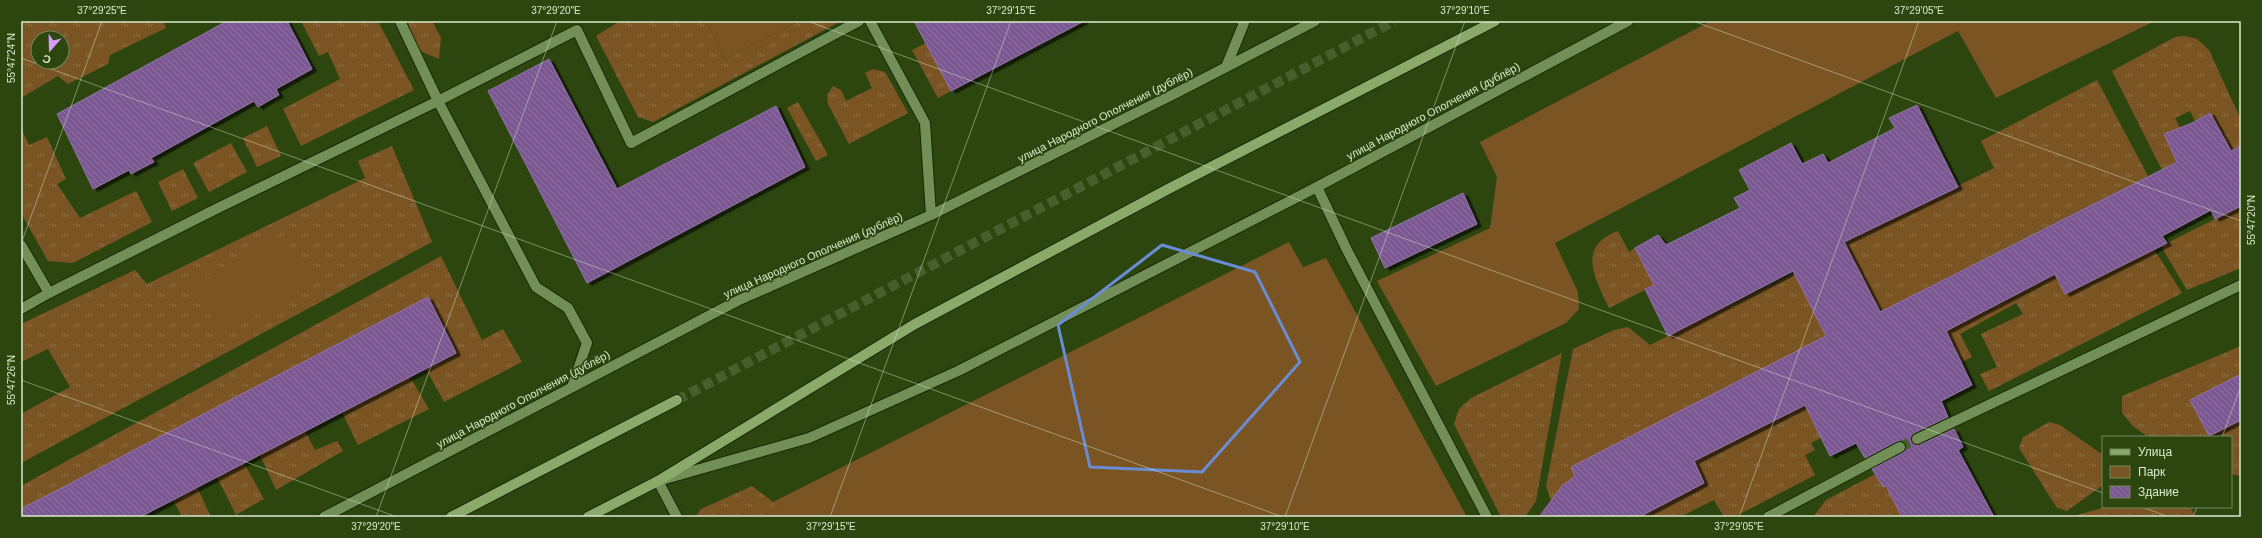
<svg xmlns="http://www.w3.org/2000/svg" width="2262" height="538" viewBox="0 0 2262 538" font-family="Helvetica,sans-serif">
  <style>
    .grass { fill: url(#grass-tufts); fill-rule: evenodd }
    .green { fill: #7a5523 }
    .building { fill: url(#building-back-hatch); stroke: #9172a7; filter: url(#shadow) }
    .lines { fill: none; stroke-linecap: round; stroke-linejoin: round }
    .minor-tunnel { stroke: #475f2c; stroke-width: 10; stroke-dasharray: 10 5; stroke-linecap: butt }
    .major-tunnel { stroke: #475f2c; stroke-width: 10; stroke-dasharray: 10 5; stroke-linecap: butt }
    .minor-casing { stroke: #182a02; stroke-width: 12 }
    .major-casing { stroke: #182a02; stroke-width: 12 }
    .minor { stroke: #728f58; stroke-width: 10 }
    .major { stroke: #89aa6b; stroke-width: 10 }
    .marked { fill: none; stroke: #698cd4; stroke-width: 3; stroke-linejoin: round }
    .ticks { fill: none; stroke: #daeacd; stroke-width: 1; stroke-opacity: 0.45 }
    .labels { text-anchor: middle; stroke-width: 3.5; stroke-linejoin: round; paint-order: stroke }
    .street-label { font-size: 11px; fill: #daeacd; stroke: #2d460f }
    .neatline { fill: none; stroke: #daeacd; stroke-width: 1.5 }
    .ticks-label { font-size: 10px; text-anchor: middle; fill: #daeacd }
  </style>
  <defs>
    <pattern id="grass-tufts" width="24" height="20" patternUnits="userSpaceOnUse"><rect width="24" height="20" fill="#7a5523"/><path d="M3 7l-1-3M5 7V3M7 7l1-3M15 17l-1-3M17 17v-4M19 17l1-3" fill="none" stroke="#8c6e42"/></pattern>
    <pattern id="building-back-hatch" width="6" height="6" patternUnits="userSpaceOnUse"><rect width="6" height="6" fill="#7c5993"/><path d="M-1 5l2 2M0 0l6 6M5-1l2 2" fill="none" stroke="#8e71a1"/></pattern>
    <filter id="shadow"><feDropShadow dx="4.5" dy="2.5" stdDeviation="0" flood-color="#0009"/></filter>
  </defs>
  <rect width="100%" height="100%" fill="#2d460f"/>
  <g class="grass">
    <path d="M22,21H163L166,28L110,55L108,64L68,84L58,76L21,98ZM38,38H62V62H38Z"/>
    <polygon points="301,21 378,21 414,90 301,146 283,109 340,79 328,52 319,56"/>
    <polygon points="406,21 432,21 441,38 439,59 420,51"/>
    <polygon points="620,21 705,21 726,59 799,21 841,21 653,122 638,117 596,36"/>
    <polygon points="2185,36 2197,39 2209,50 2241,120 2241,146 2231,151 2210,113 2195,121 2190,111 2175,118 2180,128 2164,134 2181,170 2166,178 2112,71 2175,37"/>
    <polygon points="926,43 951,91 938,98 912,50"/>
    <polygon points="873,69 885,72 908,113 849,144 828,104 827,95 833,86 841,90 846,101 872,88 865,73"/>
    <polygon points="2097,80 2148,176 1903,300 1891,313 1888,308 1880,312 1844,242 1994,168 1981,141"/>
    <polygon points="798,102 828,155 816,161 787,108"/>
    <polygon points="267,126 281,156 257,167 243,138"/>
    <polygon points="21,128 29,145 47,137 66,179 57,184 80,218 136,191 152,222 73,263 48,261 21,213"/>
    <polygon points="231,143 247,172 209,192 193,163"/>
    <polygon points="392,146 432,242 21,463 21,414 70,387 48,349 21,362 21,324 135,270 147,284 365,178 358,161"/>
    <polygon points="183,169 198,198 172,211 158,182"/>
    <polygon points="2241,206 2241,268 2187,290 2161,246"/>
    <path d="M1618,231L1629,252L1635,248L1655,285L1609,308C1595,279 1576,246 1618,231Z"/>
    <polygon points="2154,249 2182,293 1989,391 1980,374 1997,367 1981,334 2023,314 2016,303 1960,334 1972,357 1950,368 1935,336 2055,274 2065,294"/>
    <polygon points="441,256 482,340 503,329 522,362 444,402 426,369 456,352 428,298 21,509 21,486"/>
    <polygon points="1794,273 1827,338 1571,467 1575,476 1551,501 1546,486 1573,349 1614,330 1628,327 1650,345"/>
    <polygon points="2241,346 2241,476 2231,474 2231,437 2148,437 2133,426 2122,413 2122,396"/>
    <polygon points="1562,353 1536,501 1525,517 1501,517 1454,424 1459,409 1471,398"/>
    <polygon points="410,377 429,409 358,445 342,412"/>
    <polygon points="1813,400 1821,438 1811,443 1815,450 1805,455 1815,475 1734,517 1724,517 1714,500 1680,517 1639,517 1704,483 1694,461"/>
    <polygon points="2049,422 2060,425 2103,455 2103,485 2067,511 2057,508 2019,448 2023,437"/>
    <polygon points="305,431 315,450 337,441 343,451 276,490 260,455"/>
    <polygon points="244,463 264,499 236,515 217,477"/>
    <polygon points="1885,469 1890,478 1881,484 1883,487 1886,486 1902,517 1813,517 1826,500"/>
    <polygon points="752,486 773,502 784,517 695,517 701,509"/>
    <polygon points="197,487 211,517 182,517 173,500"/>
    <polygon points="2106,507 2190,507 2196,517 2070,517"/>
  </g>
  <g class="green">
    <polygon points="705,21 799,21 726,59"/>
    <polygon points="1711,21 2155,21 1996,98 1958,31 1555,243 1578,292 1579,309 1566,323 1436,386 1377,281 1490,228 1497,177 1480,142"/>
    <polygon points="283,235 313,283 220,335 193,283"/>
    <polygon points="1289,242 1303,267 1326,258 1467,517 784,517 773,502"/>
  </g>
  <g class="building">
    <polygon points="227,21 287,21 312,69 276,89 279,95 268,101 258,107 254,101 151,158 154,162 142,168 131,174 129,170 93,189 57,114"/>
    <polygon points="914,21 1084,21 951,91"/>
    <polygon points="549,59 617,189 776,106 805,167 587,283 488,91"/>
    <polygon points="1917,105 1958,187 1844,242 1880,312 2177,162 2164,134 2192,123 2210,113 2231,151 2241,146 2241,206 2215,219 2211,210 2162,236 2167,243 2065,294 2055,274 1946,331 1972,385 1941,401 1948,417 1914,433 1911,441 1914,445 1919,445 1954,429 1963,447 1958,450 1994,517 1902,517 1886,486 1883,487 1872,469 1903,453 1906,448 1906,444 1897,441 1865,458 1856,443 1830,456 1805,405 1694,461 1704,483 1639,517 1539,517 1562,486 1575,476 1571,467 1826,336 1793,271 1668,336 1645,289 1654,285 1635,248 1658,235 1666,245 1740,208 1734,198 1750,190 1739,170 1791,143 1802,164 1823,154 1828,163 1895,128 1889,118"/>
    <polygon points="1463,193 1477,224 1385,268 1371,238"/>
    <polygon points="428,297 456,353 140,517 21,517 21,509"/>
    <polygon points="2241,374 2241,420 2209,436 2190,400"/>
  </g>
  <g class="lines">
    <polyline class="minor-tunnel" points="1900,447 1917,439"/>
    <polyline class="major-tunnel" points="677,400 1394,21"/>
    <g class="minor-casing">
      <g id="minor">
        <polyline points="400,21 438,101 577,30 631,143 859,21"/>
        <polyline points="870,21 925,123 931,215"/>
        <polyline points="1226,67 1244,23 1242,21"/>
        <polyline points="1317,187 1347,250 1487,517"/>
        <polyline points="21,245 49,293"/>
        <polyline points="21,309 49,293 216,209 438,101 536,287 568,308 587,343 572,387"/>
        <polyline points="1917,439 2241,285"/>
        <polyline points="324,517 737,301 931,215 1176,93 1315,21"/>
        <polyline points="677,517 658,481 809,438 958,371 1317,187 1628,21"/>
        <polyline points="1768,517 1900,447"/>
      </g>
    </g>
    <g class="major-casing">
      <g id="major">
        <polyline points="451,517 677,400"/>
        <polyline points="588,517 658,481 915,324 1172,187 1495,21"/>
      </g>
    </g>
    <use href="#minor" class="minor"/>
    <use href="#major" class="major"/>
  </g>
  <path class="marked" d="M1162,245L1255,272L1300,362L1202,472L1090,467L1058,325Z"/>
  <path class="ticks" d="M807,21L2103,493M1693,21L2241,221M21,58L1283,517M21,244L102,21M21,380L397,517M2222,437L2241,386M2142,507L2169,517M376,517L557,21M830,517L1011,21M1285,517L1465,21M1739,517L1919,21M2193,517L2197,507"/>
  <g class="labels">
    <g class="street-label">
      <text transform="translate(1433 111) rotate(-28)" y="4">улица Народного Ополчения (дублёр)</text>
      <text transform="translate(1105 115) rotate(-27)" y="4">улица Народного Ополчения (дублёр)</text>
      <text transform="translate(813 255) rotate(-24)" y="4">улица Народного Ополчения (дублёр)</text>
      <text transform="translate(523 399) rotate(-28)" y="4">улица Народного Ополчения (дублёр)</text>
    </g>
  </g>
  <rect width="2262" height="538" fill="none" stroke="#2d460f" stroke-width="44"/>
  <rect x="2102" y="436" width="130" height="72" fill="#2d460f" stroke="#72885b"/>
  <rect x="2110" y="449" width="20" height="6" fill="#89aa6b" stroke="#72885b"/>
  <text x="2138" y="456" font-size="12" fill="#daeacd">Улица</text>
  <rect x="2110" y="466" width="20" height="12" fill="#7a5523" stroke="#72885b"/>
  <text x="2138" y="476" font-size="12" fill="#daeacd">Парк</text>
  <rect x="2110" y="486" width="20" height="12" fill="url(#building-back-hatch)" stroke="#72885b"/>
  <text x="2138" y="496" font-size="12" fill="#daeacd">Здание</text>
  <g transform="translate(50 50) rotate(200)"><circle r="19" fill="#2d460f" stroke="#72885b"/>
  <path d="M0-3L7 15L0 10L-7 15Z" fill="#d59cfb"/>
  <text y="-6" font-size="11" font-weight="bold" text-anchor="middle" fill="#daeacd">С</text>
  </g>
  <rect x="22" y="22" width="2218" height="494" class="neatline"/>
  <g class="ticks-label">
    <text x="102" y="14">37°29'25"E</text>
    <text x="556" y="14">37°29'20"E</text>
    <text x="1011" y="14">37°29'15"E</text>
    <text x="1465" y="14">37°29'10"E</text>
    <text x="1919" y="14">37°29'05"E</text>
    <text transform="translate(11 58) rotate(-90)" y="4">55°47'24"N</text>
    <text transform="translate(2251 220) rotate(-90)" y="4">55°47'20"N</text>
    <text transform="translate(11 380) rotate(-90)" y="4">55°47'26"N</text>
    <text x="376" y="530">37°29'20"E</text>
    <text x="831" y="530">37°29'15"E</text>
    <text x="1285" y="530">37°29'10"E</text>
    <text x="1739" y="530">37°29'05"E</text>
  </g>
</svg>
